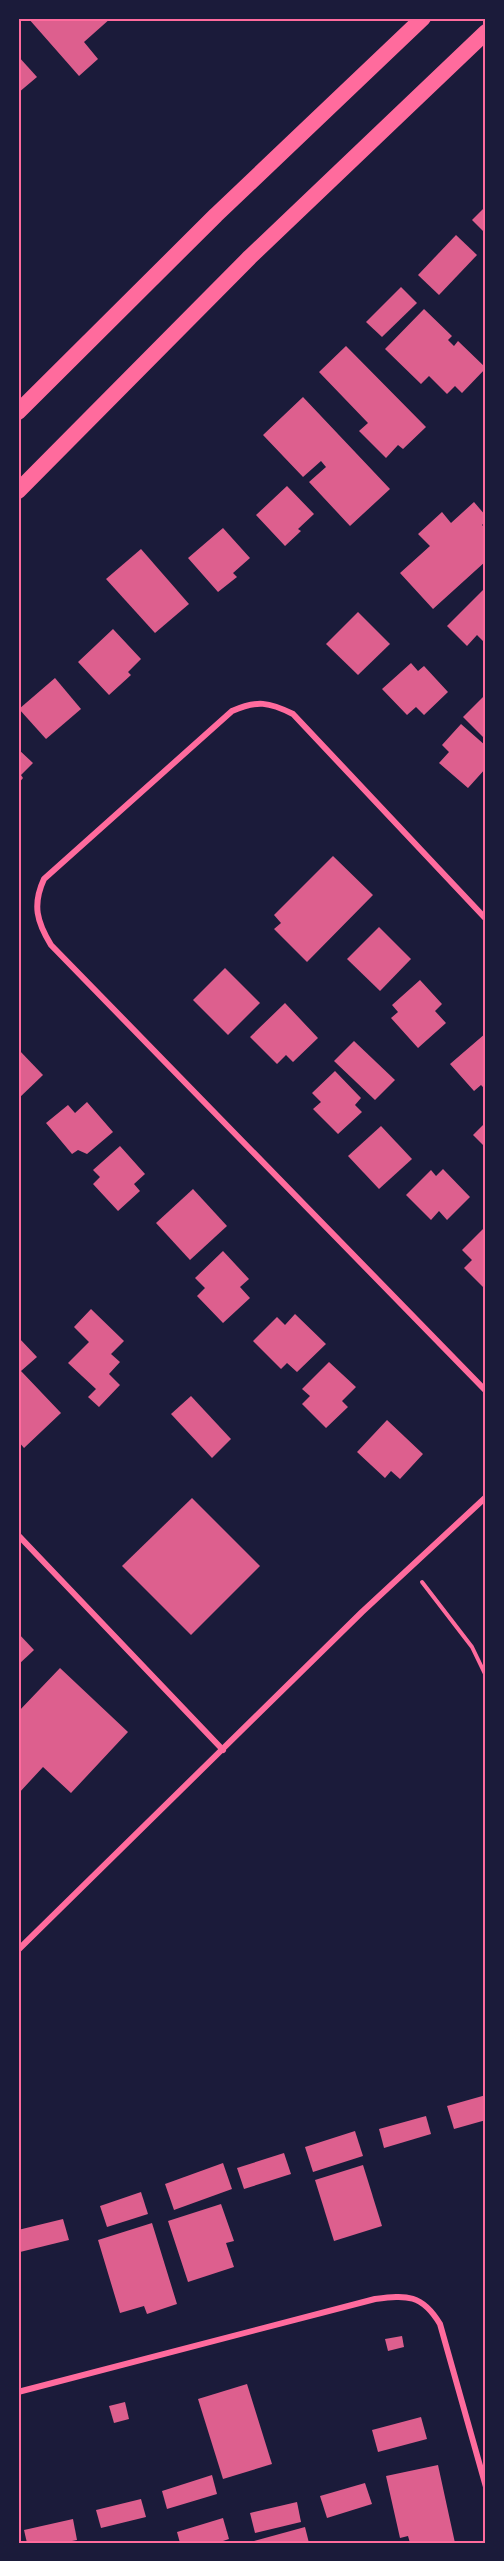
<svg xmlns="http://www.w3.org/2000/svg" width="504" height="2561" viewBox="0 0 504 2561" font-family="'Roboto Condensed',sans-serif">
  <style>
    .building { fill: #dd5f8e }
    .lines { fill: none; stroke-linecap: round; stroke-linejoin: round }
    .path { stroke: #ff6b9d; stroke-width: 4 }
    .minor { stroke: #ff6b9d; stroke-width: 6 }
    .trunk { stroke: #ff6b9d; stroke-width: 16 }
    .neatline { fill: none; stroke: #ff6b9d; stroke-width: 2 }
  </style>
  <rect width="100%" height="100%" fill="#1b1b3a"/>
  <g class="building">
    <polygon points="28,18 111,18 84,42 98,59 79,76"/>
    <polygon points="18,56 37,77 18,93"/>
    <polygon points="486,206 486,234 472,220"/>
    <polygon points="456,235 477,255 439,295 418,275"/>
    <polygon points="401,287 417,303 382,337 366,322"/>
    <polygon points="424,309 452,336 448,340 454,346 458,341 486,368 462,393 455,386 447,394 429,376 421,384 385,349"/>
    <polygon points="346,346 426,427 403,449 398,445 386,458 359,431 368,423 319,372"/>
    <polygon points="303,397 390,489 350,526 309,482 326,467 321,461 303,477 263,435"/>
    <polygon points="287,486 314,514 298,529 301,531 285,546 256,515"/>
    <polygon points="474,502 486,516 486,521 482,525 486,529 486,561 433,609 400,573 430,546 418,534 442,512 451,523"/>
    <polygon points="223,528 250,558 233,573 237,577 218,592 188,558"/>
    <polygon points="141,549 189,604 155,633 106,579"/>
    <polygon points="486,587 486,644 477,635 467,646 447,626"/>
    <polygon points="358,612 390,644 358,675 326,644"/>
    <polygon points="113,629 141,659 128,672 131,675 109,695 78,662"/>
    <polygon points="411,663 418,671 424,666 448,692 424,715 416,707 407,715 382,689"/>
    <polygon points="55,678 81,709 46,739 19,709"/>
    <polygon points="486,694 486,740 463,717"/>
    <polygon points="461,724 486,746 486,753 483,757 486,759 486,768 468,788 439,763 449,752 442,745"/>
    <polygon points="18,749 33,763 21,775 23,778 18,784"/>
    <polygon points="333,856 373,895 307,962 274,929 281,923 274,915"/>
    <polygon points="379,927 411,959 380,991 347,959"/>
    <polygon points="225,968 260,1003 228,1035 193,1000"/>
    <polygon points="420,980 442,1004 435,1011 446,1023 418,1048 391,1018 398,1012 392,1005"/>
    <polygon points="285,1003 318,1038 293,1062 286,1055 277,1064 250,1037"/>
    <polygon points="486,1033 486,1090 481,1085 474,1091 450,1064"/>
    <polygon points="354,1041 395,1080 375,1100 334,1061"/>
    <polygon points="18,1049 43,1075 18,1099"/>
    <polygon points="335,1071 361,1098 355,1105 362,1112 338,1134 313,1109 321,1102 312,1093"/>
    <polygon points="87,1102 113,1132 87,1154 78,1150 72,1154 46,1123 68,1105 75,1113"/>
    <polygon points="486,1122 486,1148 473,1135"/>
    <polygon points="381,1126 412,1159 379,1189 348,1156"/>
    <polygon points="120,1146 145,1174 134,1184 140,1191 118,1211 93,1184 100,1177 93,1170"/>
    <polygon points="443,1169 470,1197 447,1220 439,1211 431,1220 406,1195 431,1170 436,1176"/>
    <polygon points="193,1189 227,1226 190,1260 156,1223"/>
    <polygon points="486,1226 486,1290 464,1268 472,1260 462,1250"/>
    <polygon points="223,1251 249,1279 240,1287 250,1298 223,1323 197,1296 205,1288 195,1278"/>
    <polygon points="91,1309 124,1341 111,1354 120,1362 109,1374 120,1385 99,1407 88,1397 96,1389 68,1363 89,1342 74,1327"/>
    <polygon points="295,1314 326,1344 297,1372 287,1363 281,1369 253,1341 277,1317 285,1325"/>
    <polygon points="19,1338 37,1357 21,1371 61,1413 24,1448 18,1441"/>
    <polygon points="329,1362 356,1387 342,1401 348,1407 326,1428 302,1404 310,1396 302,1389"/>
    <polygon points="191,1396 231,1439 212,1458 171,1414"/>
    <polygon points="387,1420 423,1454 400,1479 391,1471 385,1478 357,1452"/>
    <polygon points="192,1498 260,1566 191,1635 122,1566"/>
    <polygon points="18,1633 34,1650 18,1665"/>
    <polygon points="60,1668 128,1732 71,1793 43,1767 18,1794 18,1712"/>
    <polygon points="486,2095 486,2120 454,2129 447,2106"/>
    <polygon points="426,2116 431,2134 384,2148 379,2129"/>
    <polygon points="355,2131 363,2156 313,2172 305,2147"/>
    <polygon points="284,2153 291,2174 244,2189 237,2168"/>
    <polygon points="223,2163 232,2189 174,2210 165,2184"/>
    <polygon points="363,2165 382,2226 334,2241 315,2180"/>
    <polygon points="141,2192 148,2214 107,2227 100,2206"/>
    <polygon points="221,2204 234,2241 226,2243 234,2267 188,2282 168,2221"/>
    <polygon points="63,2219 69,2240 20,2252 18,2230"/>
    <polygon points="152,2223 177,2304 147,2314 144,2306 120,2313 98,2240"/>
    <polygon points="402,2336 404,2347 388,2351 385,2339"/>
    <polygon points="247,2384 272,2464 223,2479 198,2399"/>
    <polygon points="125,2402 129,2419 114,2423 109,2406"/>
    <polygon points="421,2417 427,2439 378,2452 372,2430"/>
    <polygon points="438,2465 455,2543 410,2543 408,2536 400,2538 386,2476"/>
    <polygon points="212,2475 217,2494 167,2509 162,2491"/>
    <polygon points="365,2483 372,2504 327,2518 320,2496"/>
    <polygon points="141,2499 146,2517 101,2528 96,2510"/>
    <polygon points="297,2502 301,2522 255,2533 250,2513"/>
    <polygon points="223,2518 229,2539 217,2543 180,2543 177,2532"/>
    <polygon points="73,2519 77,2540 62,2543 27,2543 24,2530"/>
    <polygon points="305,2527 309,2543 254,2543 254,2541"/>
  </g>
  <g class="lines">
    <polyline class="path" points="422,1582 472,1647 486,1676"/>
    <g class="minor">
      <path d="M486,919L293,714C269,702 257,700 232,711L44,879C32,905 37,922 51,945L486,1391"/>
      <polyline points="18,1535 223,1750"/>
      <polyline points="18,1950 362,1612 486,1497"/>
      <path d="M18,2392L375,2299C407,2295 422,2294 440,2324L486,2487"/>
    </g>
    <g class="trunk">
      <polyline points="18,412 216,215 423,18"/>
      <polyline points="18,491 250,257 486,32"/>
    </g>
  </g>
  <rect width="504" height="2561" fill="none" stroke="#1b1b3a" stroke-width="39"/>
  <rect x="20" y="20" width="464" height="2522" class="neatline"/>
</svg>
